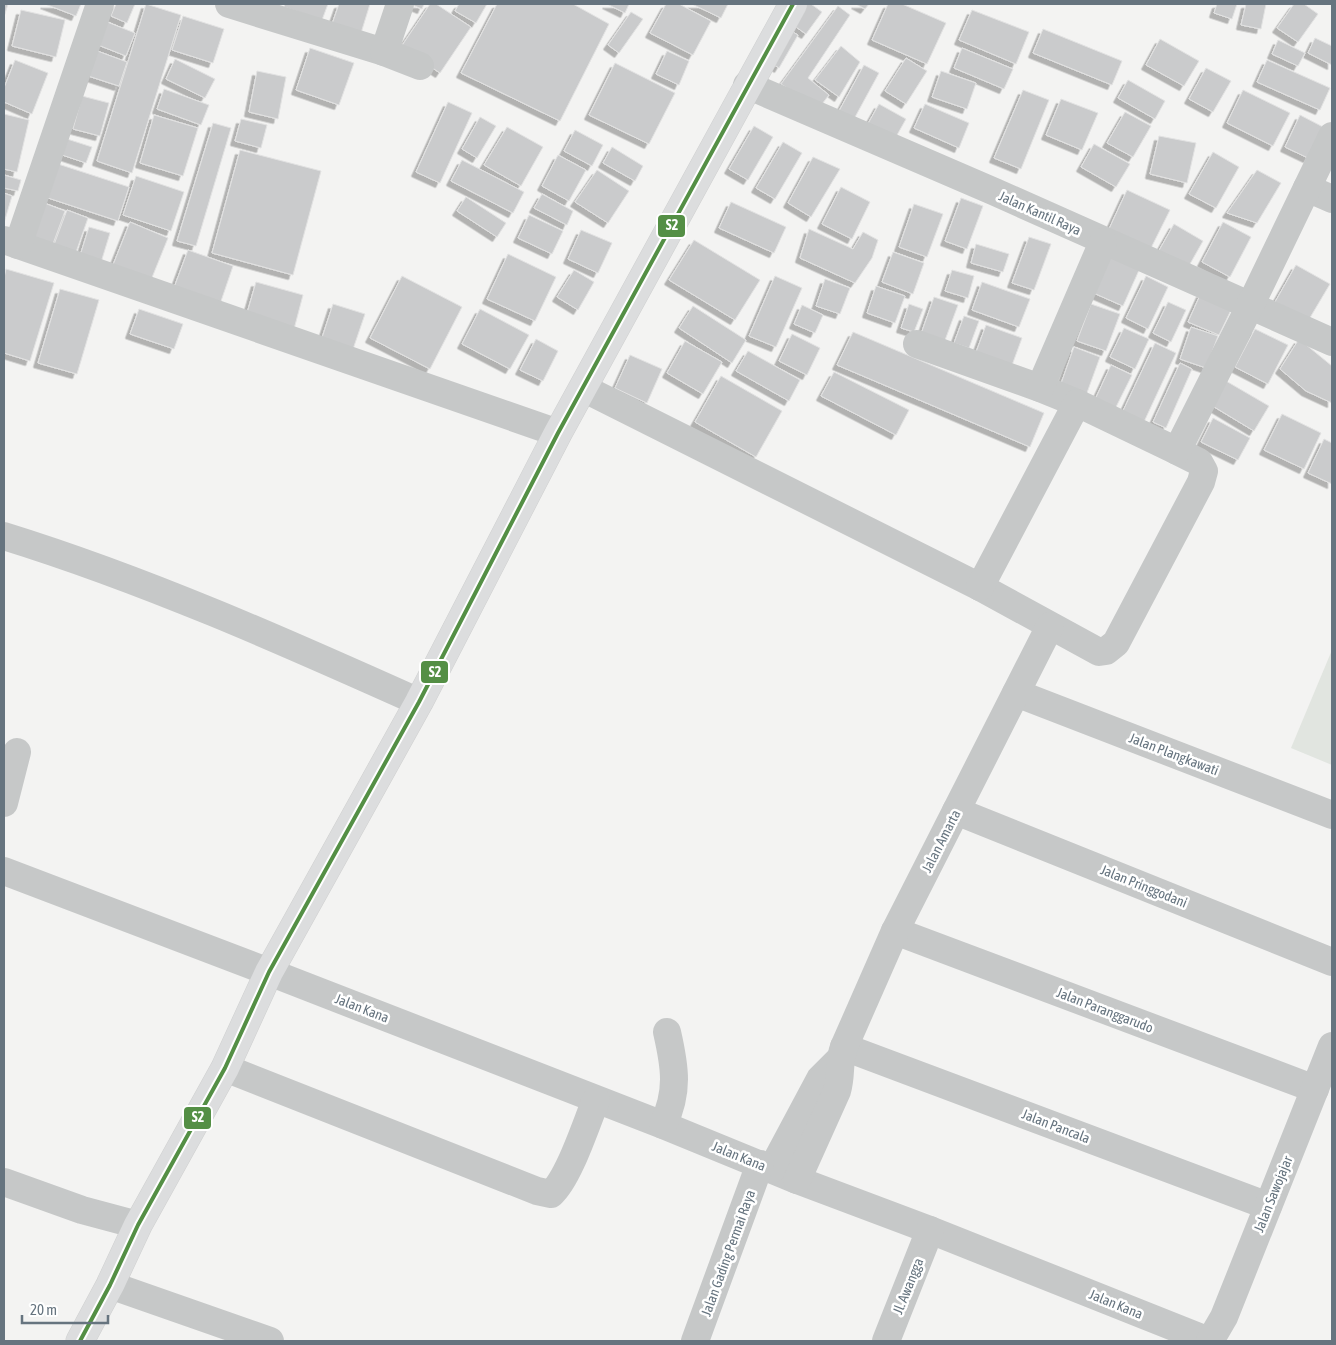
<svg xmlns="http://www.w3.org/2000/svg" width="1336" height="1345" viewBox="0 0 1336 1345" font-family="'Asap Condensed',sans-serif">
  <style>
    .green { fill: #e1e5e0 }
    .building { fill: #cacbcc; stroke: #e2e2e2; filter: url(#shadow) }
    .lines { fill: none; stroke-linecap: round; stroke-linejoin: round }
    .major-casing { stroke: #cfd0d0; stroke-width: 29 }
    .minor { stroke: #c6c8c8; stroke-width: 28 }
    .major { stroke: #dcddde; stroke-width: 28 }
    .bus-1-casing { stroke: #fff; stroke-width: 8 }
    .bus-1 { stroke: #548f45; stroke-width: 4 }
    .labels { text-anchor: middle; stroke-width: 5; stroke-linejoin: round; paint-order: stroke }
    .street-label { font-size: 14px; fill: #66747f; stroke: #fff }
    .line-badge { stroke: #fff; stroke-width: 2 }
    .badge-label { font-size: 14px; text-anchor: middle; font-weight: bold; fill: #fff }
  </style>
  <defs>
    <filter id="shadow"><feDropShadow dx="-4.5" dy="4.5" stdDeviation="0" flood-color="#0004"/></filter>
  </defs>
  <rect width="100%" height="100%" fill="#f3f3f2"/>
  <polygon class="green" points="1332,650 1332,765 1291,748"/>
  <g class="building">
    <polygon points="4,4 8,4 4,17"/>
    <polygon points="45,4 81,4 76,16"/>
    <polygon points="116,4 135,4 127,23 111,16"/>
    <polygon points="146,4 181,15 132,173 97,161"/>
    <polygon points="285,4 328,4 322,20 284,7"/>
    <polygon points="339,4 370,4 361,33 332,24"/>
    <polygon points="410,4 424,4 422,9"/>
    <polygon points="430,4 436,4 471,27 440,73 401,47"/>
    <polygon points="459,4 487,4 476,23 455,11"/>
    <polygon points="497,4 573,4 609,24 560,121 461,73"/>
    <polygon points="607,4 629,4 625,13"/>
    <polygon points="666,4 679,4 711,21 693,55 650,33"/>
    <polygon points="692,4 728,4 721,18"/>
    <polygon points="803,4 811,4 822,12 806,34 793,25"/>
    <polygon points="856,4 869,4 865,9"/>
    <polygon points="888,4 902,4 946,23 927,64 872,40"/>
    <polygon points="1217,4 1237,4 1232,19 1214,13"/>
    <polygon points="1246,4 1266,4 1261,29 1241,25"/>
    <polygon points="1294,4 1304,4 1318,14 1298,42 1277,28"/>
    <polygon points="838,6 850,15 808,78 829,95 818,109 781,84"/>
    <polygon points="21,10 65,20 56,57 12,46"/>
    <polygon points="972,10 1029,32 1016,64 959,40"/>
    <polygon points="631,12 643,19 619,53 608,45"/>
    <polygon points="183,16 224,29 213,63 172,50"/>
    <polygon points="102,20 135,33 126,56 93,43"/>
    <polygon points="786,28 798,35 779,68 767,60"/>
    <polygon points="1043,29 1122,61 1112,85 1033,53"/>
    <polygon points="1315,38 1332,46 1332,65 1308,53"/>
    <polygon points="1160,39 1199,61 1184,86 1146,65"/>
    <polygon points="1278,40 1305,53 1298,66 1272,54"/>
    <polygon points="841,46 860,62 839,97 815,80"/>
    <polygon points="310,48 354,63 339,105 296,90"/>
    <polygon points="962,48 1013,69 1004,89 954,68"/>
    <polygon points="92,49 127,62 119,86 82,74"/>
    <polygon points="667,51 689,61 679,85 656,74"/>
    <polygon points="906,58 927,71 906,104 885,91"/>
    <polygon points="175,59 215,79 205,98 166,79"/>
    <polygon points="15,60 48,73 32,114 4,102 4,88"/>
    <polygon points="1267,60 1330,88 1320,110 1257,82"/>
    <polygon points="615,63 675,93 649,144 589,115"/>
    <polygon points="864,65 879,73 854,119 839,111"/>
    <polygon points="1206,68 1231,81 1213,112 1189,99"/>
    <polygon points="257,71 286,77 278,119 249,112"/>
    <polygon points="941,71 976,83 967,109 932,97"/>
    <polygon points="1128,80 1165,101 1155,119 1118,98"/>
    <polygon points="164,89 209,105 201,125 157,109"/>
    <polygon points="1023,90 1049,100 1021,169 994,158"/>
    <polygon points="1243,90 1290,113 1273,146 1227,123"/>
    <polygon points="82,96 109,103 100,136 73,129"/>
    <polygon points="1061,99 1098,113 1082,150 1046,135"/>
    <polygon points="448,102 472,113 440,183 416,172"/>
    <polygon points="879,104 906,119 892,144 865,129"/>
    <polygon points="925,104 969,123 959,148 914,128"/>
    <polygon points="1125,112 1151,126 1133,157 1107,143"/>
    <polygon points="4,114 29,120 17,172 4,169"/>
    <polygon points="154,115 198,128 183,176 140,163"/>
    <polygon points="1300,115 1323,127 1308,158 1285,147"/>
    <polygon points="480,117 496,126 477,158 462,149"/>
    <polygon points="241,119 267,125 261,148 235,141"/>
    <polygon points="213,123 231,128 196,246 177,241"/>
    <polygon points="754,126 773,137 748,180 729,169"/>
    <polygon points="507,127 543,147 521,186 484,165"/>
    <polygon points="575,130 603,145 592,166 564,151"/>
    <polygon points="1159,136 1196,143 1187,183 1150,174"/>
    <polygon points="64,138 92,147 86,163 59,154"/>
    <polygon points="783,142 802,153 775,199 756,188"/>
    <polygon points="1094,144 1130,164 1116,187 1081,167"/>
    <polygon points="612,147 643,166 635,181 603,163"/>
    <polygon points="240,150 321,171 293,275 212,253"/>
    <polygon points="1213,152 1239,167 1216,208 1189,194"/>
    <polygon points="558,155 586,170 569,201 542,186"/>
    <polygon points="813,157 840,169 811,217 788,203"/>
    <polygon points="462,160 524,192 513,213 451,181"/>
    <polygon points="55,163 129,187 118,221 45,197"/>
    <polygon points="597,170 629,191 608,223 575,202"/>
    <polygon points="1257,170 1281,183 1257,223 1227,213"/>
    <polygon points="4,175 21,180 18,191 4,188"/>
    <polygon points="136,176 184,192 171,231 123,215"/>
    <polygon points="841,187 870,202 852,239 822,224"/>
    <polygon points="1127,190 1170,210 1151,248 1109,229"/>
    <polygon points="4,193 12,196 4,223"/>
    <polygon points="542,194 573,211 567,225 534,208"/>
    <polygon points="466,197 506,223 497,237 457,211"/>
    <polygon points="961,198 983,206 967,249 945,241"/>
    <polygon points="39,201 65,211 50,252 24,243"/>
    <polygon points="731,202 786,227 774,253 719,228"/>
    <polygon points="914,204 943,214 927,257 899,247"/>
    <polygon points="67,210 88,218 74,258 52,250"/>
    <polygon points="529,215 563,231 552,254 518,238"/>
    <polygon points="130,222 168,238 149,285 111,270"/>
    <polygon points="1223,222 1251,237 1230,277 1202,262"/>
    <polygon points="1174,224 1203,241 1186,271 1157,254"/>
    <polygon points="89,227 110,233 99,269 78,262"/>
    <polygon points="809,229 853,249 863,232 878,240 872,258 855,283 800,258"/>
    <polygon points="581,230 612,243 598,273 568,259"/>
    <polygon points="1029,237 1051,244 1034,290 1012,283"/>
    <polygon points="694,240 760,280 735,320 669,280"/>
    <polygon points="976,244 1009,254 1003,272 971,263"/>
    <polygon points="188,250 233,266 218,310 172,293"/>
    <polygon points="893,252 924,263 913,294 882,282"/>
    <polygon points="1106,253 1140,268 1123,306 1089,291"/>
    <polygon points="508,254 556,277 535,321 487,299"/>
    <polygon points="1296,265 1330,284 1308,321 1275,302"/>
    <polygon points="6,269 54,283 30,361 4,353 4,278"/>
    <polygon points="574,270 594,282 578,310 557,297"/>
    <polygon points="952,270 974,276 968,298 945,291"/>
    <polygon points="402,276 462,307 430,369 370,338"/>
    <polygon points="775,276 802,288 776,347 749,336"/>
    <polygon points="1146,276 1168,287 1148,329 1126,318"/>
    <polygon points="825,279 850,288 840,314 816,306"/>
    <polygon points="256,282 303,295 293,333 245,320"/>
    <polygon points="982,282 1030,299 1019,327 972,310"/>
    <polygon points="876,286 905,296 895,323 867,313"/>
    <polygon points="60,289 99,300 77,374 38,363"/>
    <polygon points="1201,293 1232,308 1219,335 1188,322"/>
    <polygon points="934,297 958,305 944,343 921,334"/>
    <polygon points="1168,302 1186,310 1171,342 1153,333"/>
    <polygon points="333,304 365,314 350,358 319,347"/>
    <polygon points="909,304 923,309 914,332 901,328"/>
    <polygon points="1091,304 1120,314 1106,351 1077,341"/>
    <polygon points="802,305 823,315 815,333 794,324"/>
    <polygon points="693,306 746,340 732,363 679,328"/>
    <polygon points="139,309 183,324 174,349 130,334"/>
    <polygon points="480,309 529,335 510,369 462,344"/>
    <polygon points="964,316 979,321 969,348 954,343"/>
    <polygon points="986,325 1022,338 1011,368 975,355"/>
    <polygon points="1191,327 1218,336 1206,368 1180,359"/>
    <polygon points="1124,328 1149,339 1135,369 1110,357"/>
    <polygon points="1255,329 1288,345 1268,384 1235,367"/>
    <polygon points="853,332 1044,413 1030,447 837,365"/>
    <polygon points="792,334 820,348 807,375 779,361"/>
    <polygon points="536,339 558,351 543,381 520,370"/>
    <polygon points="1299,339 1332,366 1332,403 1306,391 1280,369"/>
    <polygon points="685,341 722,362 703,394 667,373"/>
    <polygon points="1155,343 1176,353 1143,424 1122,413"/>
    <polygon points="1074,347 1100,357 1084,401 1058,392"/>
    <polygon points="748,351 800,380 789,401 736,371"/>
    <polygon points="630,355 662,369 647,403 615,388"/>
    <polygon points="1180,363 1192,369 1166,428 1153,422"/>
    <polygon points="1111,365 1132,375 1113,413 1093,404"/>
    <polygon points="834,372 909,410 896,435 821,396"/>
    <polygon points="721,376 782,411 756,457 695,422"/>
    <polygon points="1226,381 1269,406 1254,431 1211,405"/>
    <polygon points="1282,414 1321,433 1304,469 1264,450"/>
    <polygon points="1213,418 1250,438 1238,460 1201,442"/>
    <polygon points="1324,439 1332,443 1332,484 1308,473"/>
  </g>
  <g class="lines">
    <g class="major-casing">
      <polyline id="major" points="80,1341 110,1285 138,1225 225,1068 269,972 419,702 558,433 793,4"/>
    </g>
    <g class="minor">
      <polyline points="229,4 384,52 420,66"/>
      <polyline points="384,52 400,4"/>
      <polyline points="747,85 995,192 1332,342"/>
      <polyline points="1307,188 1332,199"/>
      <polyline points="4,240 558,433"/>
      <polyline points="18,245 100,4"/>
      <polyline points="917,344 1040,388 1077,403"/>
      <polyline points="583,388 980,587 1099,652 1106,651 1116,643 1201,482 1204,471 1199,462 1177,451"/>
      <polyline points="1040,388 1103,242"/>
      <path d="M4,536C146,580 283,641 419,702"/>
      <polyline points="980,587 1077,403 1177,451 1250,306 1332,136"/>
      <polyline points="1016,693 1332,815"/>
      <polyline points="4,803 17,752"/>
      <polyline points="956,811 1332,962"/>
      <polyline points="4,871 269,972 663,1125 797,1180 930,1230 1209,1341"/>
      <polyline points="895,931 1315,1089"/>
      <polyline points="844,1047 1268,1206"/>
      <path d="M225,1068L537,1191L551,1194C569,1178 586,1124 596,1100"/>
      <path d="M663,1125C679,1092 675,1067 667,1032"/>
      <polyline points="772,1169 820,1079 839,1060"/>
      <path d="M797,1180L837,1091C842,1074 838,1063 844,1047L895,931L1050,626"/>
      <polyline points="4,1182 82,1210 138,1225"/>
      <polyline points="110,1285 270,1341"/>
      <polyline points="695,1341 760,1164"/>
      <polyline points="886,1341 930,1230"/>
      <polyline points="1210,1341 1224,1317 1332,1046"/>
    </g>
    <use href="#major" class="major"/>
    <g class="bus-1-casing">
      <polyline id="bus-1" points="80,1341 110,1285 138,1225 225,1068 269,972 419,702 558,433 793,4"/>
    </g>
    <use href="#bus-1" class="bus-1"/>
  </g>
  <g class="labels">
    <g class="street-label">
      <text transform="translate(1040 213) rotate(24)" y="5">Jalan Kantil Raya</text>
      <text transform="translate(1174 754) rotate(21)" y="5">Jalan Plangkawati</text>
      <text transform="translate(941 841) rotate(-63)" y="5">Jalan Amarta</text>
      <text transform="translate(1144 886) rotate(22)" y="5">Jalan Pringgodani</text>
      <text transform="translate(362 1008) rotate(21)" y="5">Jalan Kana</text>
      <text transform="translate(1105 1010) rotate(21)" y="5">Jalan Paranggarudo</text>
      <text transform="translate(1056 1126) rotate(21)" y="5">Jalan Pancala</text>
      <text transform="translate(739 1156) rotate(22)" y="5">Jalan Kana</text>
      <text transform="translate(1273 1194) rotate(-68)" y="5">Jalan Sawojajar</text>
      <text transform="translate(728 1253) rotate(-70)" y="5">Jalan Gading Permai Raya</text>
      <text transform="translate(908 1286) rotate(-68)" y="5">Jl. Awangga</text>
      <text transform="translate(1116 1304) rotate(22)" y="5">Jalan Kana</text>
    </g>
  </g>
  <g class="line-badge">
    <rect x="657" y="214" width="29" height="24" rx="5" fill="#548f45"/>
    <rect x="420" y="660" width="29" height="24" rx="5" fill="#548f45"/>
    <rect x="183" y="1106" width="29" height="24" rx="5" fill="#548f45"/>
  </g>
  <g class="badge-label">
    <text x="672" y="230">S2</text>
    <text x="435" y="677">S2</text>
    <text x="198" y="1122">S2</text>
  </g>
  <rect width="1336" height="1345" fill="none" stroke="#66747f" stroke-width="10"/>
  <path d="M22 1315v8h86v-8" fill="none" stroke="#66747f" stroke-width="2.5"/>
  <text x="30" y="1315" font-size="15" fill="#66747f" stroke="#ffffff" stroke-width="4" paint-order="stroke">20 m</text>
</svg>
